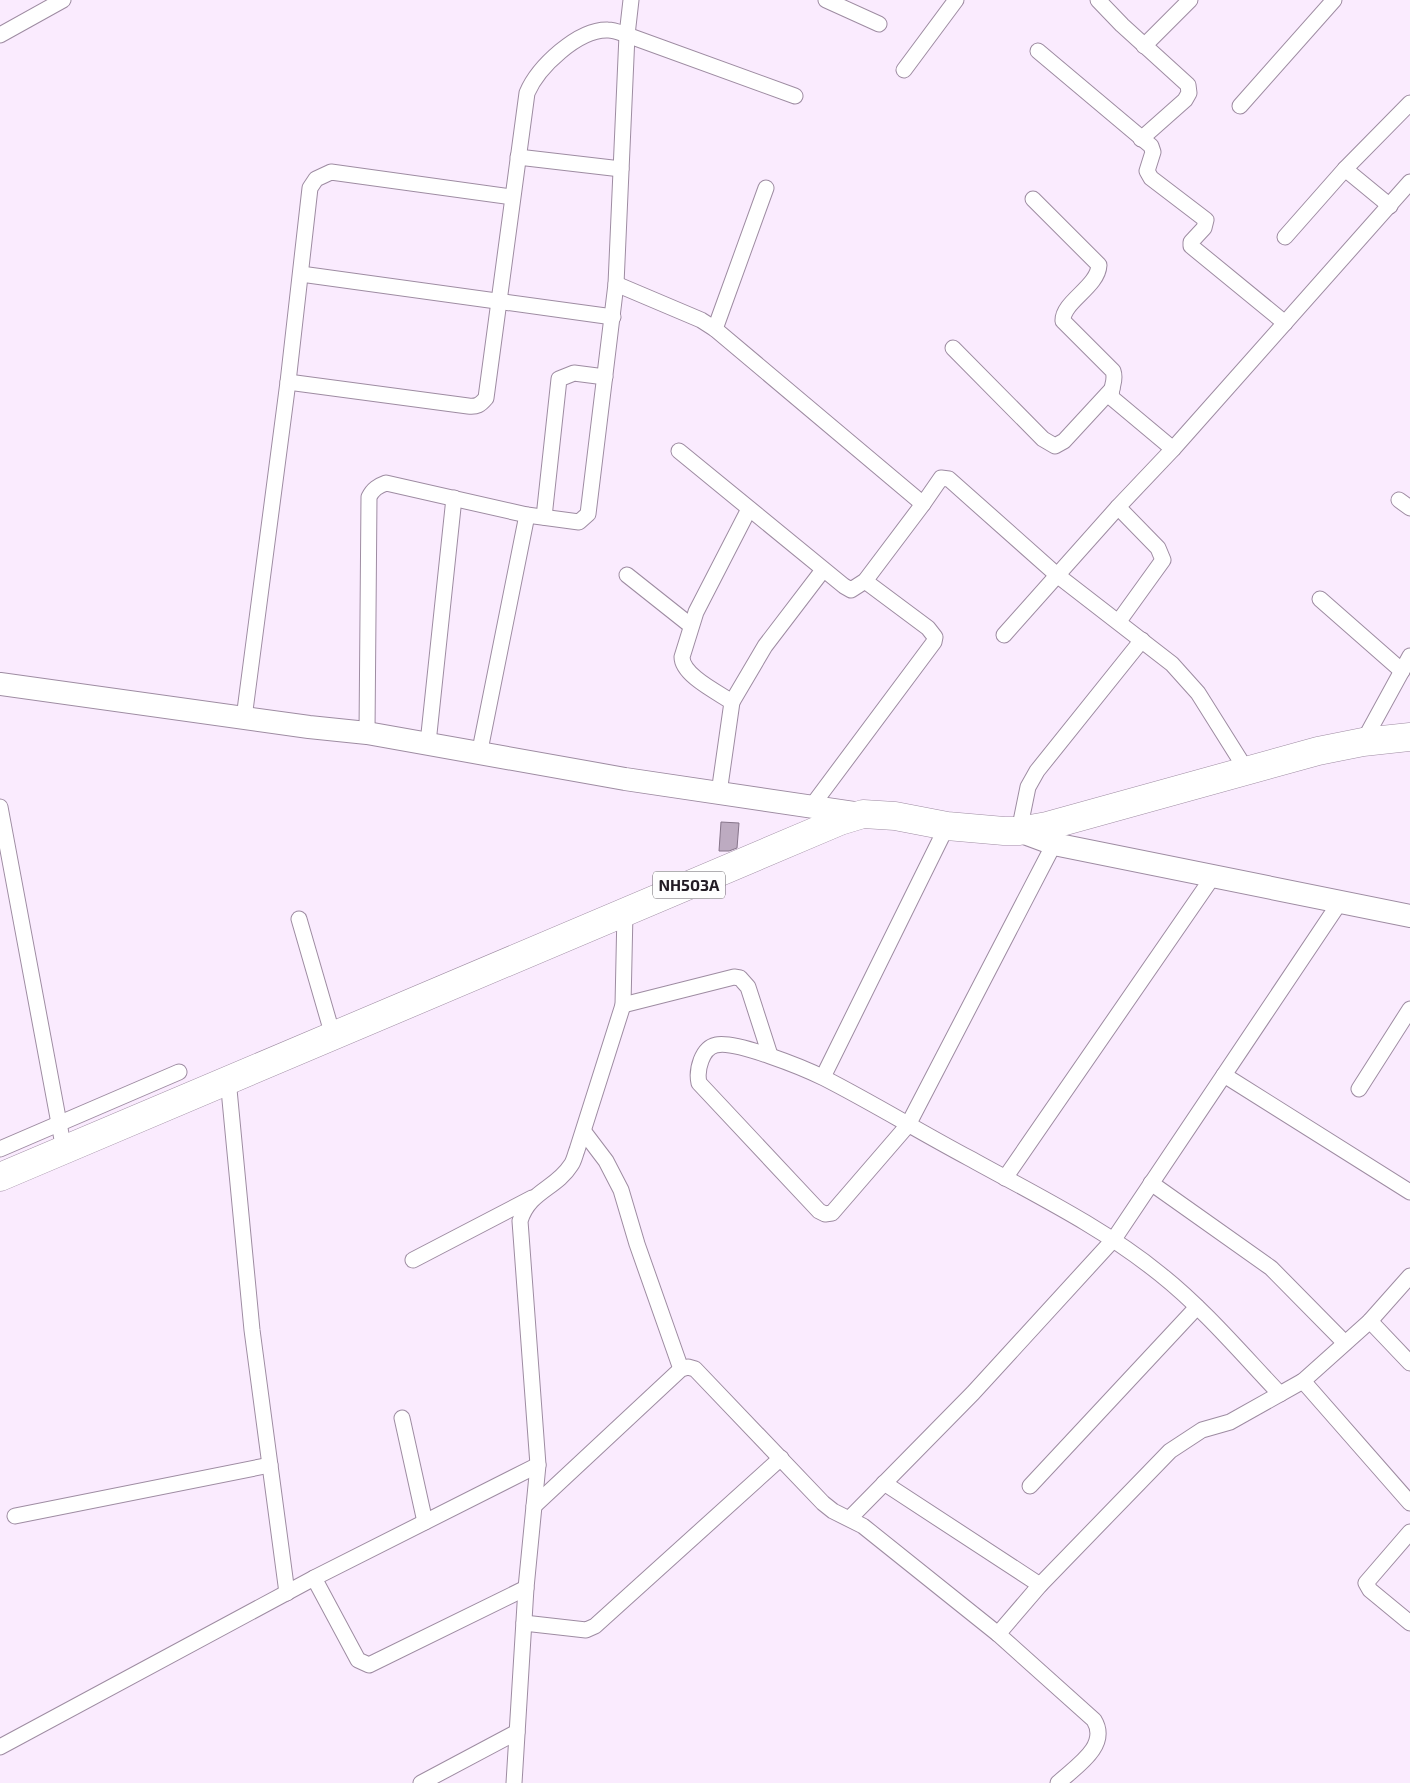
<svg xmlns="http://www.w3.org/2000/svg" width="1410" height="1783" viewBox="0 0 1410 1783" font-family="'Exo 2',sans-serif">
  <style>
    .building { fill: #bdabc1; stroke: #86758a }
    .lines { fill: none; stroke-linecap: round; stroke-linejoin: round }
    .street-casing { stroke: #9e8ca2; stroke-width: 17 }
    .secondary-casing { stroke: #9e8ca2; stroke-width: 24 }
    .highway-casing { stroke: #9e8ca2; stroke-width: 29 }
    .street { stroke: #fff; stroke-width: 15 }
    .secondary { stroke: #fff; stroke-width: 22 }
    .highway { stroke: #fff; stroke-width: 28 }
    .labels { text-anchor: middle; stroke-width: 4; stroke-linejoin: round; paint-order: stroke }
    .shield { fill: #fefefe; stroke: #656066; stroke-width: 1 }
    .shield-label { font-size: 16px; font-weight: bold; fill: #231c25 }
  </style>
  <rect width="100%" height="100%" fill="#faebfe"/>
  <polygon class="building" points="721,822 739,823 737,848 729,851 719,851"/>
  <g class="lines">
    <g class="street-casing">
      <g id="street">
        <polyline points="826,0 879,24"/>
        <polyline points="1098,0 1122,25 1188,85 1189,93 1185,100 1141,139"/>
        <polyline points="0,35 63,0"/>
        <polyline points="1144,46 1190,0"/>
        <polyline points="1038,51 1151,146 1153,152 1147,171 1151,178 1206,220 1204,228 1191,242 1191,246 1285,323"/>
        <polyline points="904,70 956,0"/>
        <polyline points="1240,106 1334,0"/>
        <polyline points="518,157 621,169"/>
        <polyline points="1345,169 1390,206"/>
        <path d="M1033,199L1099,265C1098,287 1062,302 1063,321L1113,371C1117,382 1109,388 1112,398L1173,449"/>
        <polyline points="1285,237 1345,169 1410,103"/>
        <polyline points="301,274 613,317"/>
        <polyline points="616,284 701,320 715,329 923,504 941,478 949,479 1057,575 1172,664 1198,693 1247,771"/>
        <polyline points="715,329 766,188"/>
        <polyline points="953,348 1043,439 1055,446 1064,441 1112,389"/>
        <path d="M288,382L468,406C477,407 480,405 486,398L527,93C538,67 578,29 608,30C614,30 621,33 627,35L795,96"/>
        <polyline points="679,451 844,586 851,590 865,581 923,504"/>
        <polyline points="1399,500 1410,508"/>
        <polyline points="544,517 559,379 574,373 605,377"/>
        <polyline points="627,575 690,625"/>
        <polyline points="1320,599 1402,671"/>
        <polyline points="1119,621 1163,560 1158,548 1118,507 1173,449 1410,182"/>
        <polyline points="1004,635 1118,507"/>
        <polyline points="732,702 765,646 823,570"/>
        <polyline points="244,718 288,382 310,188 316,179 331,172 512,197"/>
        <path d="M367,733L369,497C373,489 378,486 386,483L527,515L579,522L588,514L616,284L627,35L631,0"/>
        <polyline points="1363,742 1410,656"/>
        <polyline points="428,743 454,498"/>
        <polyline points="479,755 527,515"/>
        <path d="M719,793L732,702C717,692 682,675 682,657L696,612L749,509"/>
        <polyline points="0,807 64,1150"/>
        <polyline points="811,807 934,642 935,637 928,628 865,581"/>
        <polyline points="1019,831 1028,787 1037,771 1142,640"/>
        <path d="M1054,844L908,1125L832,1213L825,1214L819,1211L699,1083C696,1070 702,1048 716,1045C735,1040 804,1068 824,1078C873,1103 920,1132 969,1158C1034,1194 1102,1227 1160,1274C1204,1309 1241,1353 1280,1394"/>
        <polyline points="299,919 333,1036"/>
        <polyline points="623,1005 734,977 740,978 748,987 770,1055"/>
        <polyline points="1224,1075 1410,1192"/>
        <polyline points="823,1077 947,826"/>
        <polyline points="228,1079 252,1330 287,1593"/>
        <polyline points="1359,1089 1410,1009"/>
        <polyline points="584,1132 606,1161 621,1190 637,1244 681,1369"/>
        <polyline points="0,1149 179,1072"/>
        <polyline points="1005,1178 1212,878"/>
        <polyline points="1151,1183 1271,1268 1345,1343"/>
        <polyline points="413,1260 532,1198"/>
        <polyline points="1370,1321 1410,1363"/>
        <polyline points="1303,1381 1410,1503"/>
        <polyline points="402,1418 425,1522"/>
        <polyline points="884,1483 1040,1585"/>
        <polyline points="1030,1486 1197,1307"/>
        <polyline points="534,1506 681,1369 688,1367 695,1369 823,1503 833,1511 863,1526 998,1634 1040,1585 1170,1451 1202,1430 1230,1422 1303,1381 1370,1321 1410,1276"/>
        <polyline points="15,1516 270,1465"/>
        <polyline points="850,1518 973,1393 1114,1239 1340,902"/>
        <polyline points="1410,1532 1366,1583 1370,1590 1410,1623"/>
        <polyline points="314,1578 358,1660 369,1665 526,1588"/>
        <polyline points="524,1623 586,1630 595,1626 781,1458"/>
        <path d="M998,1634L1094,1720C1110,1746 1075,1767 1058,1783"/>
        <polyline points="0,1747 314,1578 538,1465"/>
        <polyline points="421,1783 517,1732"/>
        <path d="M514,1783L526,1588L538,1465L520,1221C529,1191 556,1189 571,1165C574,1161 575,1155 577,1150L623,1005L625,912"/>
      </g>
    </g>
    <g class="secondary-casing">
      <g id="secondary">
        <polyline points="0,684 309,727 367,733 625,779 861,814"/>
        <polyline points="1019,831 1054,844 1410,916"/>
      </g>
    </g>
    <g class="highway-casing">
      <polyline id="highway" points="0,1177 840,821 863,814 895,816 947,826 1004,831 1019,831 1047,826 1318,751 1363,742 1410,737"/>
    </g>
    <use href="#street" class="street"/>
    <use href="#secondary" class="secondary"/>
    <use href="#highway" class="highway"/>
  </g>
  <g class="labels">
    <rect class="shield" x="653" y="871.5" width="72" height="27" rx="4"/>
    <g class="shield-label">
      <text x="689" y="891">NH503A</text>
    </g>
  </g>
</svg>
